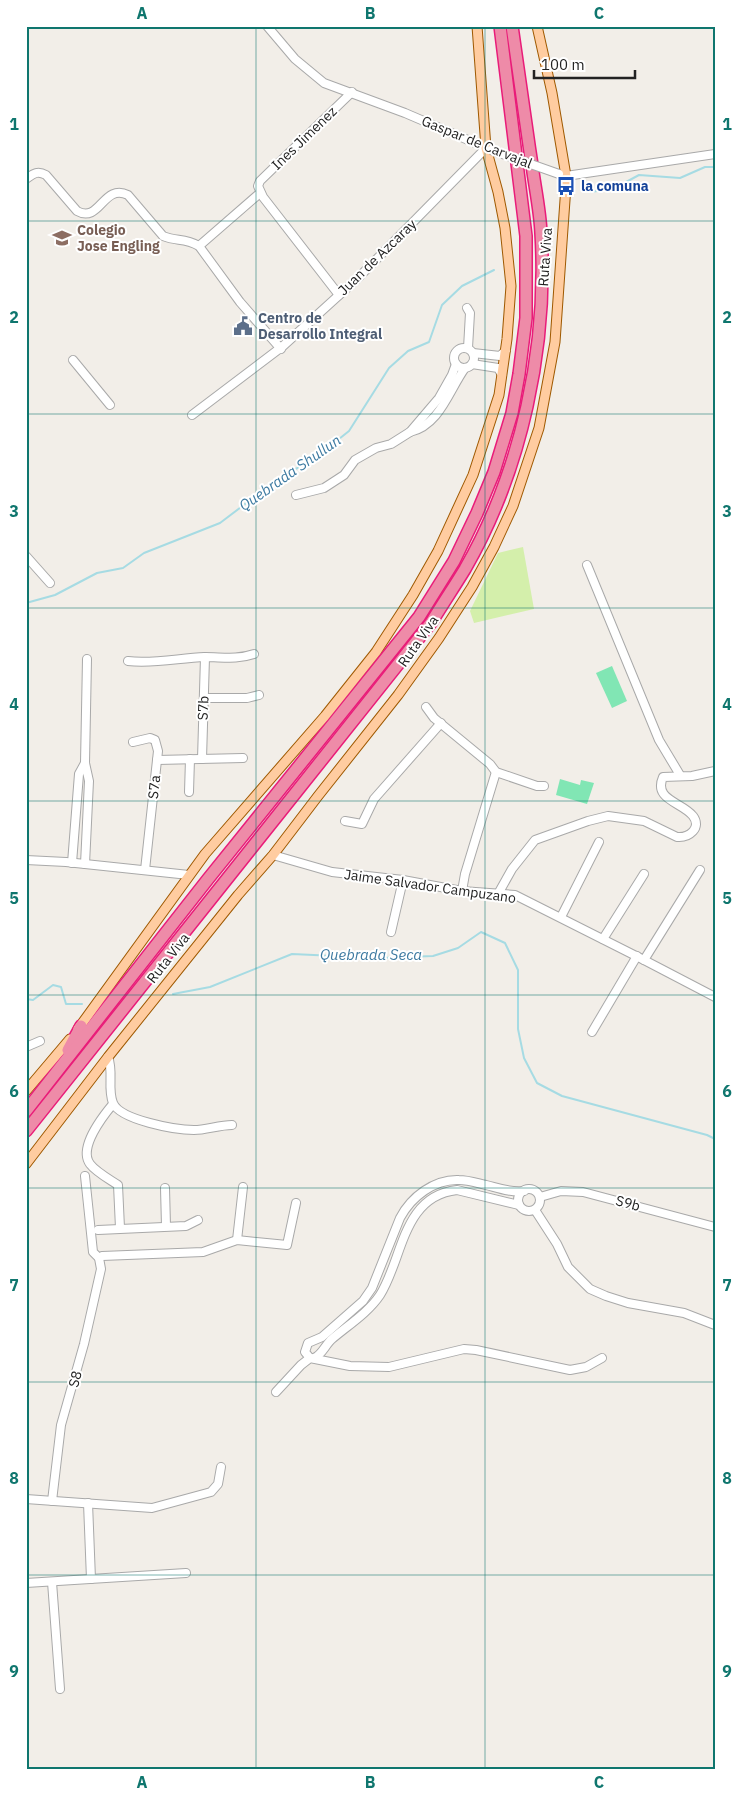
<svg xmlns="http://www.w3.org/2000/svg" width="741" height="1796" viewBox="0 0 741 1796" font-family="'IBM Plex Sans',sans-serif">
  <style>
    .grass { fill: #d4efab }
    .pitch { fill: #81e6b4 }
    .lines { fill: none; stroke-linecap: round; stroke-linejoin: round }
    .stream { stroke: #a6dbe3; stroke-width: 2 }
    .minor-casing { stroke: #a9a9a9; stroke-width: 10 }
    .major-casing { stroke: #9f5900; stroke-width: 11 }
    .highway-casing { stroke: #e91c79; stroke-width: 14 }
    .minor { stroke: #fff; stroke-width: 8 }
    .major { stroke: #ffcca0; stroke-width: 9 }
    .highway { stroke: #ee8ba8; stroke-width: 11 }
    .minor-bridge-casing { stroke: #a9a9a9; stroke-width: 10; stroke-linecap: butt }
    .minor-bridge { stroke: #fff; stroke-width: 8 }
    .grid { fill: none; stroke: #0f766e; stroke-width: 1; stroke-opacity: 0.55 }
    .labels { text-anchor: middle; stroke-width: 4; stroke-linejoin: round; paint-order: stroke }
    .street-label { font-size: 14px; fill: #222; stroke: #fff }
    .transit-label { font-size: 14px; font-weight: bold; fill: #164399; stroke: #fff; text-anchor: start }
    .education-label { font-size: 14px; font-weight: bold; fill: #785e54; stroke: #fff; text-anchor: start }
    .service-label { font-size: 14px; font-weight: bold; fill: #4e5e75; stroke: #fff; text-anchor: start }
    .water-label { font-size: 15px; font-style: italic; fill: #3d7aa1; stroke: #fff }
    .neatline { fill: none; stroke: #0f766e; stroke-width: 2 }
    .grid-label { font-size: 16px; text-anchor: middle; font-weight: bold; fill: #0f766e }
  </style>
  <rect width="100%" height="100%" fill="#f2eee8"/>
  <polygon class="grass" points="523,547 534,609 474,623 470,611 498,553"/>
  <g class="pitch">
    <polygon points="612,666 627,701 612,708 596,673"/>
    <polygon points="560,779 580,785 581,780 594,783 587,804 556,795"/>
  </g>
  <g class="lines">
    <g class="stream">
      <polyline points="591,192 615,188 639,175 680,178 705,167 715,167"/>
      <polyline points="26,603 55,595 97,573 123,568 144,553 220,523 286,473 309,463 349,431 389,368 408,351 429,342 442,305 462,286 494,270"/>
      <polyline points="173,994 210,987 292,954 379,958 433,956 458,948 481,932 505,943 518,970 518,1029 524,1058 537,1083 562,1096 707,1135 715,1139"/>
      <polyline points="26,999 33,1000 53,985 61,987 66,1004 82,1004"/>
    </g>
    <g class="minor-casing">
      <g id="minor">
        <polyline points="267,26 295,59 324,83 405,113 489,149"/>
        <polyline points="561,174 566,176 715,154"/>
        <path d="M26,179C33,174 37,170 46,175L77,211C100,224 103,183 128,195L163,236C177,242 184,237 199,246L240,302L281,349"/>
        <polyline points="199,246 260,193"/>
        <polyline points="339,295 263,197 258,186 260,181 352,92"/>
        <polyline points="467,308 470,313 468,348"/>
        <circle cx="464" cy="358" r="10"/>
        <polyline points="473,353 500,356 506,350"/>
        <polyline points="73,360 110,405"/>
        <polyline points="472,364 498,368 502,375"/>
        <polyline points="192,415 283,346 359,277 486,148"/>
        <path d="M410,432C440,425 449,390 465,368"/>
        <polyline points="296,495 324,488 344,475 355,460 376,448 391,444 410,432 439,398 452,375 456,364"/>
        <polyline points="26,556 50,583"/>
        <polyline points="587,565 659,740 680,775"/>
        <path d="M128,661C154,664 179,658 205,657C223,657 236,660 254,654"/>
        <polyline points="204,698 247,698 259,695"/>
        <polyline points="426,707 434,718 490,764 496,772 537,786 544,786"/>
        <polyline points="133,742 150,738 155,740 158,751 145,870"/>
        <polyline points="202,759 205,657"/>
        <polyline points="157,760 243,758"/>
        <polyline points="189,792 190,759"/>
        <polyline points="345,821 362,824 374,799 441,723"/>
        <polyline points="273,855 332,872 403,880 462,891 515,895 644,960 715,997"/>
        <polyline points="26,860 66,862 189,875"/>
        <polyline points="72,863 79,774 85,763"/>
        <polyline points="85,864 89,781 85,763 87,659"/>
        <polyline points="462,891 465,874 496,772"/>
        <path d="M498,894L512,869L535,840L588,821L608,816L644,821L677,837C689,838 702,828 693,816C682,802 653,800 663,777L692,776L715,771"/>
        <polyline points="561,917 599,842"/>
        <polyline points="391,932 403,880"/>
        <polyline points="603,939 644,874"/>
        <polyline points="644,960 700,870"/>
        <polyline points="592,1032 637,956"/>
        <polyline points="26,1047 40,1041"/>
        <path d="M108,1057C114,1072 107,1088 113,1103C120,1120 176,1130 194,1130C206,1130 219,1125 232,1125"/>
        <path d="M113,1104C103,1116 78,1148 90,1164C96,1172 109,1179 118,1185L120,1228"/>
        <polyline points="165,1188 166,1226"/>
        <circle cx="529" cy="1200" r="11"/>
        <polyline points="540,1197 561,1191 583,1192 715,1227"/>
        <polyline points="535,1210 557,1244 568,1267 590,1289 606,1296 628,1303 684,1313 715,1325"/>
        <polyline points="98,1230 186,1226 198,1220"/>
        <polyline points="237,1240 243,1187"/>
        <polyline points="99,1258 102,1256 203,1252 237,1240 287,1245 296,1203"/>
        <path d="M310,1358L305,1352L308,1343L322,1337L363,1301L372,1288L400,1218C411,1197 434,1179 459,1180C468,1180 477,1183 486,1185C498,1188 511,1193 524,1191"/>
        <path d="M314,1358C322,1355 325,1345 332,1339C347,1326 368,1313 380,1295C403,1259 402,1196 457,1190L519,1205"/>
        <polyline points="276,1392 301,1365 310,1358 350,1366 389,1367 464,1349 476,1350 570,1370 586,1367 602,1358"/>
        <polyline points="26,1499 152,1508 211,1492 218,1484 221,1467"/>
        <polyline points="52,1501 61,1425 84,1344 101,1269 99,1258 93,1252 85,1176"/>
        <polyline points="88,1503 91,1579"/>
        <polyline points="52,1582 60,1689"/>
        <polyline points="26,1583 186,1573"/>
      </g>
    </g>
    <g class="major-casing">
      <g id="major">
        <polyline points="78,1029 205,854 325,716 376,652 413,595 438,551 473,475 499,395 507,339 511,286 505,228 498,192 486,148 477,26"/>
        <polyline points="26,1091 70,1039"/>
        <polyline points="26,1164 108,1057 238,895 273,855 318,796 398,695 439,638 472,587 494,547 513,506 539,428 555,342 566,186 566,176 552,93 537,26"/>
      </g>
    </g>
    <g class="highway-casing">
      <g id="highway">
        <polyline points="68,1050 81,1026"/>
        <polyline points="26,1111 208,879 419,617 454,561 477,513 494,472 512,413 519,374 526,318 526,236 500,26"/>
        <path d="M26,1131L431,623C442,605 454,587 465,569C522,470 548,346 541,233C540,210 535,188 532,165C525,119 519,73 512,26"/>
      </g>
    </g>
    <use href="#minor" class="minor"/>
    <use href="#major" class="major"/>
    <use href="#highway" class="highway"/>
    <g class="minor-bridge-casing">
      <polyline id="minor-bridge" points="491,150 559,174"/>
    </g>
    <use href="#minor-bridge" class="minor-bridge"/>
  </g>
  <path class="grid" d="M256,26V1770M485,26V1770M26,221H715M26,414H715M26,608H715M26,801H715M26,995H715M26,1188H715M26,1382H715M26,1575H715"/>
  <defs>
    <g id="bus-bare" transform="scale(1.5)"><path d="M-5-6H5V4H4V6H2V4H-2V6H-4V4H-5ZM-3.5-4V0h7V-4ZM-3.5 1.2v1.5H-2V1.2ZM2 1.2v1.5H3.5V1.2Z" fill="#1a4fb4" stroke="#fff" stroke-width="2.5" paint-order="stroke"/></g>
    <g id="school-bare" transform="scale(1.5)"><path d="M0-5L7-2L0 1L-7-2ZM-4 1L0 2.5L4 1V4Q0 6-4 4Z" fill="#8d6e63" stroke="#fff" stroke-width="2.5" paint-order="stroke"/></g>
    <g id="civic-bare" transform="scale(1.5)"><path d="M-.6-6.5H3V-4.5H.6V-3L4-1V1h2V6H-6V1h2V-1L-.6-3ZM-1.2 2.5V6h2.4V2.5Z" fill="#5c6f8a" stroke="#fff" stroke-width="2.5" paint-order="stroke"/></g>
  </defs>
  <g fill-rule="evenodd">
    <use href="#bus-bare" x="566" y="186"/>
    <use href="#school-bare" x="62" y="238"/>
    <use href="#civic-bare" x="243" y="326"/>
  </g>
  <g class="labels">
    <g class="street-label">
      <text transform="translate(304 138) rotate(-44)" y="5">Ines Jimenez</text>
      <text transform="translate(477 142) rotate(22)" y="5">Gaspar de Carvajal</text>
      <text transform="translate(377 257) rotate(-44)" y="5">Juan de Azcaray</text>
      <text transform="translate(545 257) rotate(-86)" y="5">Ruta Viva</text>
      <text transform="translate(418 641) rotate(-55)" y="5">Ruta Viva</text>
      <text transform="translate(203 708) rotate(-88)" y="5">S7b</text>
      <text transform="translate(154 787) rotate(-84)" y="5">S7a</text>
      <text transform="translate(430 886) rotate(8)" y="5">Jaime Salvador Campuzano</text>
      <text transform="translate(168 958) rotate(-52)" y="5">Ruta Viva</text>
      <text transform="translate(628 1203) rotate(15)" y="5">S9b</text>
      <text transform="translate(75 1379) rotate(-75)" y="5">S8</text>
    </g>
    <g class="transit-label">
      <text x="581" y="191">la comuna</text>
    </g>
    <g class="education-label">
      <text x="77" y="235">Colegio<tspan x="77" dy="16">Jose Engling</tspan></text>
    </g>
    <g class="service-label">
      <text x="258" y="323">Centro de<tspan x="258" dy="16">Desarrollo Integral</tspan></text>
    </g>
    <g class="water-label">
      <text transform="translate(290 473) rotate(-35)" y="5">Quebrada Shullun</text>
      <text x="371" y="960">Quebrada Seca</text>
    </g>
  </g>
  <rect width="741" height="1796" fill="none" stroke="#ffffff" stroke-width="55"/>
  <path d="M534 70v8h101v-8" fill="none" stroke="#222222" stroke-width="2.5"/>
  <text x="541" y="70" font-size="15" fill="#222222" stroke="#ffffff" stroke-width="4" paint-order="stroke">100 m</text>
  <rect x="28" y="28" width="686" height="1740" class="neatline"/>
  <g class="grid-label">
    <text x="142" y="19">A</text>
    <text x="370" y="19">B</text>
    <text x="599" y="19">C</text>
    <text x="14" y="130">1</text>
    <text x="727" y="130">1</text>
    <text x="14" y="323">2</text>
    <text x="727" y="323">2</text>
    <text x="14" y="517">3</text>
    <text x="727" y="517">3</text>
    <text x="14" y="710">4</text>
    <text x="727" y="710">4</text>
    <text x="14" y="904">5</text>
    <text x="727" y="904">5</text>
    <text x="14" y="1097">6</text>
    <text x="727" y="1097">6</text>
    <text x="14" y="1291">7</text>
    <text x="727" y="1291">7</text>
    <text x="14" y="1484">8</text>
    <text x="727" y="1484">8</text>
    <text x="14" y="1677">9</text>
    <text x="727" y="1677">9</text>
    <text x="142" y="1788">A</text>
    <text x="370" y="1788">B</text>
    <text x="599" y="1788">C</text>
  </g>
</svg>
